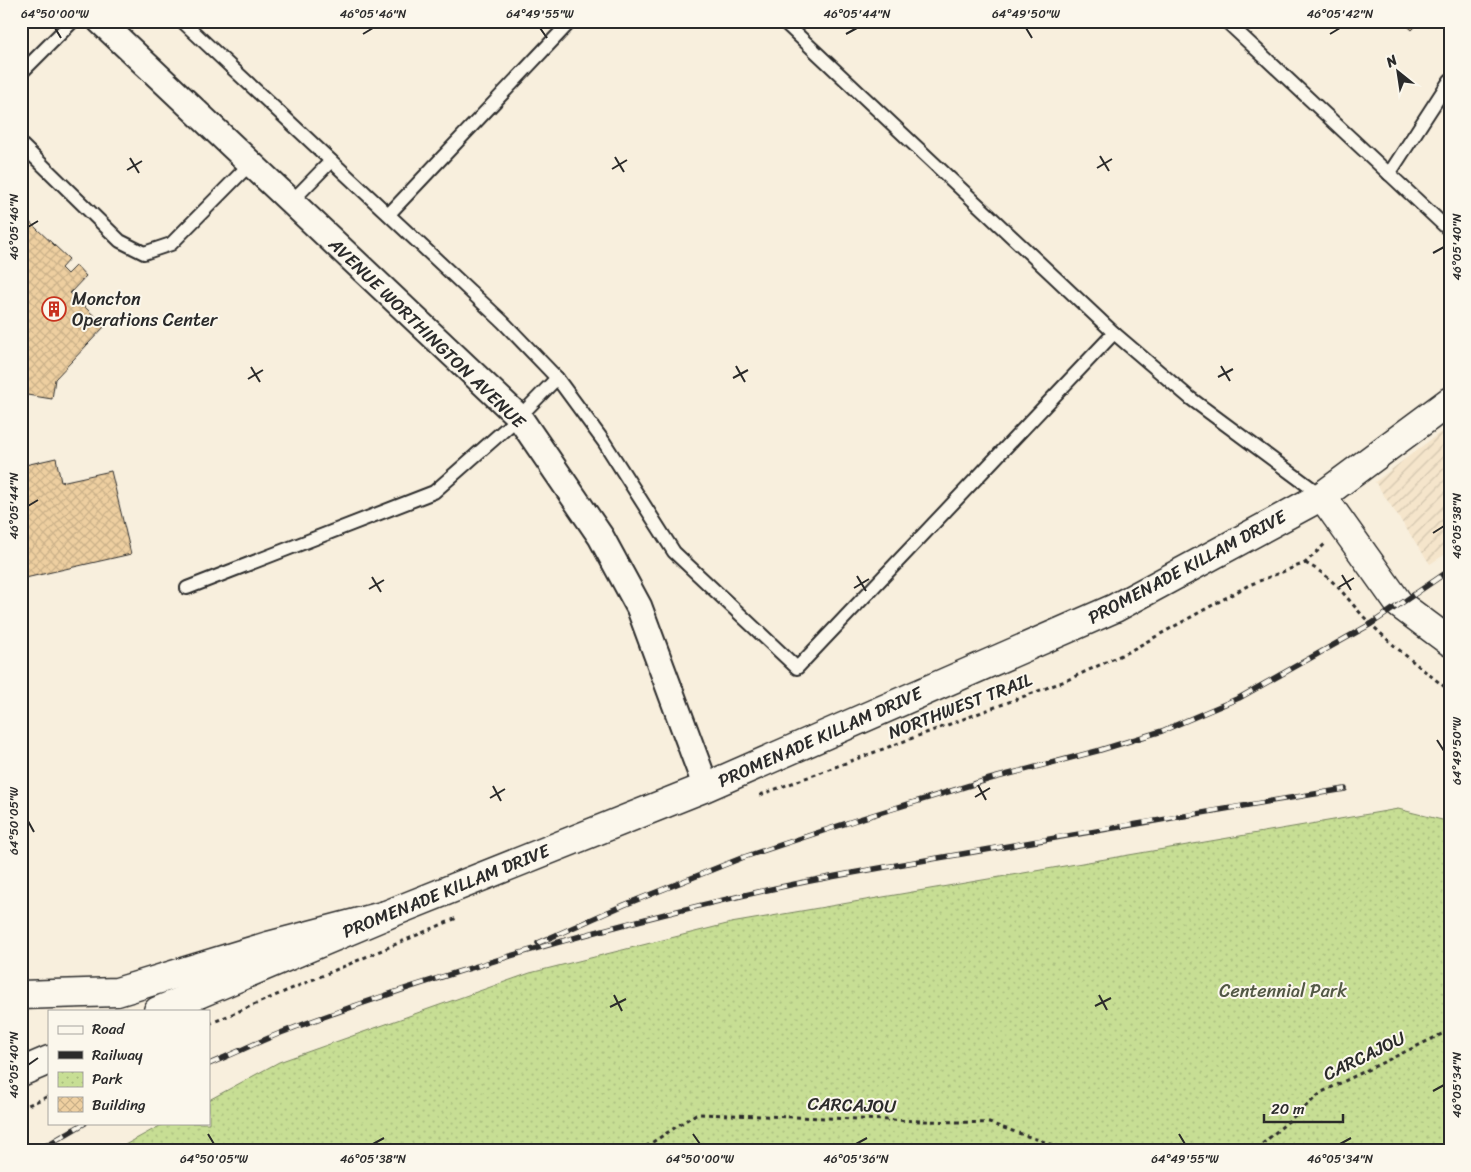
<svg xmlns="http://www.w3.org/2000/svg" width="1471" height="1172" viewBox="0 0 1471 1172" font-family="Sriracha,sans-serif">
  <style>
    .industrial { fill: url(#industrial-furrows) }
    .park { fill: url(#park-dots); stroke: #798460 }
    .building { fill: url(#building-cross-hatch); stroke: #2b2b2b }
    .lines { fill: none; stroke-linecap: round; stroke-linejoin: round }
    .lane-casing { stroke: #2b2b2b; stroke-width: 16 }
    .street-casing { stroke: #2b2b2b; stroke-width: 29 }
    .secondary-casing { stroke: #2b2b2b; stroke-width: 31 }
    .primary-casing { stroke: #2b2b2b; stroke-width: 31 }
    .highway-casing { stroke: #2b2b2b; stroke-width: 31 }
    .path { stroke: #2b2b2b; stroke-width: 3; stroke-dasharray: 4 4; stroke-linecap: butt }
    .lane { stroke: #fbf7ec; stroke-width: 12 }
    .street { stroke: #fbf7ec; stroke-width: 25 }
    .secondary { stroke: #fbf7ec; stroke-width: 28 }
    .primary { stroke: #fbf7ec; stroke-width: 28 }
    .highway { stroke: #fbf7ec; stroke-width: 28 }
    .rail-casing { stroke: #2b2b2b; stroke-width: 5.5 }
    .rail { stroke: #fbf7ec; stroke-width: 4; stroke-dasharray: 11; stroke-linecap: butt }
    .ticks { fill: none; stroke: #2b2b2b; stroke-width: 2 }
    .labels { text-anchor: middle; stroke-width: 4; stroke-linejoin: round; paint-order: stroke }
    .poi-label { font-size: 18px; fill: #2b2b2b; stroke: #fbf7ec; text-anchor: start }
    .street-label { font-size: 18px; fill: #2b2b2b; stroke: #fbf7ec }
    .park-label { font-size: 18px; fill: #525845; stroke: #fbf7ec }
    .neatline { fill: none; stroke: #2b2b2b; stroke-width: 2 }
    .ticks-label { font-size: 12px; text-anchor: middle; fill: #2b2b2b }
  </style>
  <defs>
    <pattern id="industrial-furrows" width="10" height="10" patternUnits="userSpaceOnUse" patternTransform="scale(1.25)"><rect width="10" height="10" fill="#f5e5cb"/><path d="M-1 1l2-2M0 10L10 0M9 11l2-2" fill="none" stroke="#d2c5ae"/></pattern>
    <pattern id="park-dots" width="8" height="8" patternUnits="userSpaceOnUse" patternTransform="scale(1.25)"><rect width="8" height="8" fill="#c7de94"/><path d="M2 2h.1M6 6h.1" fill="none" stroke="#abbf80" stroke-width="1.8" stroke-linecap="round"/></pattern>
    <pattern id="building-cross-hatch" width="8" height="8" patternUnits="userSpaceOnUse" patternTransform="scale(1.25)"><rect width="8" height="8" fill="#eecfa0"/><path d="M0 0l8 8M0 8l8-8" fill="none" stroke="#ccb28a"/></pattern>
  </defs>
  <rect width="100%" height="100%" fill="#f8efdd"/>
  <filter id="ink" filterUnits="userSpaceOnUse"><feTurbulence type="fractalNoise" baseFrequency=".02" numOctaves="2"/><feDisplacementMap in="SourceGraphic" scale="10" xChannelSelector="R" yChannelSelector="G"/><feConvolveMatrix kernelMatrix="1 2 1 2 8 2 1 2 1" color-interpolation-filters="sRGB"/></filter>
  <g filter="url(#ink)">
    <polygon class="industrial" points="1450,425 1450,551 1430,564 1375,482"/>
    <polygon class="park" points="1398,809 1450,822 1450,1151 114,1151 165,1123 209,1123 209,1100 279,1062 530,973 731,923"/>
    <g class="building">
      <polygon points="1402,21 1421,21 1412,30"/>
      <polygon points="21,214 69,259 61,268 67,274 76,265 86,276 70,293 105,326 55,379 52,399 21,394"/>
      <polygon points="56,458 61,482 111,471 131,554 21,579 21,466"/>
    </g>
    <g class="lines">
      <g class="lane-casing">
        <g id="lane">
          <polyline points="182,21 503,322 557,378 604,442 674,552 797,668 1114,333"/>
          <polyline points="783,21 1114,333 1190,398 1322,496"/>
          <polyline points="1226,21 1450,231"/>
          <polyline points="21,73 73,21"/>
          <polyline points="21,144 120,241 144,253 171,244 250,164"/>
          <polyline points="1389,174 1450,80"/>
          <polyline points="291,202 331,161"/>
          <polyline points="389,214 571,21"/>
          <polyline points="187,588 434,492 519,417 557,378"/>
        </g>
      </g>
      <g class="street-casing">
        <polyline id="street" points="100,21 519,417 601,537 639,607 706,787"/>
      </g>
      <g class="secondary-casing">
        <polyline id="secondary" points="1322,496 1399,604 1450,642"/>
      </g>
      <g class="primary-casing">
        <g id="primary">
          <polyline points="158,1011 386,915 706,787 1115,608 1322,496 1450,401"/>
          <polyline points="21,1072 49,1060"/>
        </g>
      </g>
      <g class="highway-casing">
        <polyline id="highway" points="21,995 117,992 268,946 386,915"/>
      </g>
      <g class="path">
        <path d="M1305,563C1337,578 1346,600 1370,623C1395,648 1422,669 1450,691"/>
        <polyline points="760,795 1065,681 1128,652 1249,585 1305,563 1325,544"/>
        <polyline points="209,1024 457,918"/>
        <polyline points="21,1108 49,1096"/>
        <polyline points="639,1151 696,1114 989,1123 1071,1151"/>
        <polyline points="1248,1151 1261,1145 1322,1092 1450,1030"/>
      </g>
      <use href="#lane" class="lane"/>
      <use href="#street" class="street"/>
      <use href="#secondary" class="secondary"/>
      <use href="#primary" class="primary"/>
      <use href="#highway" class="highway"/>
      <g class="rail-casing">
        <g id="rail">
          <polyline points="538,943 624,905 744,857 853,821 990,779 1097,751 1162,731 1239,698 1371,624 1450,570"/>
          <path d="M209,1064C238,1052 266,1038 296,1027C452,969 613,924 776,888C836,875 896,865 956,855C1085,832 1215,810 1345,789"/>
          <polyline points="37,1151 85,1123"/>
        </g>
      </g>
      <use href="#rail" class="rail"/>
    </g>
  </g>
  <path class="ticks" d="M55,28L61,38M540,28L547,38M1026,28L1032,38M363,34L373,28M846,34L857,28M1330,34L1340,28M1100,156L1109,171M615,157L624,172M130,158L139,173M1097,168L1112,159M612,169L627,160M127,170L142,161M28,227L38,221M1433,253L1444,247M736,366L745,382M1221,366L1230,381M251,367L260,382M1218,377L1233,369M733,378L748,370M248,379L263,370M28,506L38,500M1433,533L1444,526M1342,575L1351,590M857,576L866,591M372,577L381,592M1339,587L1354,578M854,588L869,579M369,589L384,580M1437,740L1444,751M978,785L986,800M493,786L501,801M975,797L990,788M490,798L505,789M28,821L34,832M614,995L622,1011M1099,995L1107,1010M1095,1006L1111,998M610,1007L626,999M28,1065L38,1058M1433,1091L1444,1085M208,1134L214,1144M693,1134L700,1144M1179,1134L1185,1144M373,1144L384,1138M856,1144L867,1138M1340,1144L1351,1138"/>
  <defs>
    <g id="building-ring" transform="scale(1.25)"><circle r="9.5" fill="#fbf7ec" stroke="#c8321e" stroke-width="1.5"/><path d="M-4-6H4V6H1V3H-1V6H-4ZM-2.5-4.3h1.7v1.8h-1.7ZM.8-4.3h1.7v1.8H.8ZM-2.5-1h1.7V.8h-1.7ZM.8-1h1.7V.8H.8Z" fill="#c8321e"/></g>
  </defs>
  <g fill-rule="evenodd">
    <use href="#building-ring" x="54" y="309"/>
  </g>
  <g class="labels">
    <g class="poi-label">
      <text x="72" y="305">Moncton<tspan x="72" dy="21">Operations Center</tspan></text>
    </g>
    <g class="street-label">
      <text transform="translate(427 333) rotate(44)" y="6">AVENUE WORTHINGTON AVENUE</text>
      <text transform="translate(1187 567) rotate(-28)" y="6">PROMENADE KILLAM DRIVE</text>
      <text transform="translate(960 706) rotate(-21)" y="6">NORTHWEST TRAIL</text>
      <text transform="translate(820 737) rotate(-24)" y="6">PROMENADE KILLAM DRIVE</text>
      <text transform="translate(446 891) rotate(-22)" y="6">PROMENADE KILLAM DRIVE</text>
      <text transform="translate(1364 1056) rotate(-26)" y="6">CARCAJOU</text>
      <text transform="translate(852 1105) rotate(2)" y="6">CARCAJOU</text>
    </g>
    <g class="park-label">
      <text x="1283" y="997">Centennial Park</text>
    </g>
  </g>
  <rect width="1471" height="1172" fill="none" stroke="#fbf7ec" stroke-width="55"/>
  <rect x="48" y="1010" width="162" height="115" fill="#fbf7ec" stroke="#a8a59f"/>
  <rect x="58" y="1026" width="25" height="8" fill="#fbf7ec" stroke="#a8a59f"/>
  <text x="92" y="1034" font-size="15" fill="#2b2b2b">Road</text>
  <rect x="58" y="1051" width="25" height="8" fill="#2b2b2b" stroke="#a8a59f"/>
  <text x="92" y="1060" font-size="15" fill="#2b2b2b">Railway</text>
  <rect x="58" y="1072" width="25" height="15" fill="url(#park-dots)" stroke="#a8a59f"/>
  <text x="92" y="1084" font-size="15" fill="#2b2b2b">Park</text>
  <rect x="58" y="1097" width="25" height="15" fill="url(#building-cross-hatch)" stroke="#a8a59f"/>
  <text x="92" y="1110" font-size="15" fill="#2b2b2b">Building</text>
  <g transform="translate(1398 72) rotate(330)" stroke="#fbf7ec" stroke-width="4" paint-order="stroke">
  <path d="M0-4L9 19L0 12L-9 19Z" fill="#2b2b2b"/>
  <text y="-8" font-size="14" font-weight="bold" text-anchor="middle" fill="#2b2b2b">N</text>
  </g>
  <path d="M1264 1114v8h79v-8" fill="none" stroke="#2b2b2b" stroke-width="2.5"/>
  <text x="1271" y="1114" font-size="15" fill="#2b2b2b" stroke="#fbf7ec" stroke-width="4" paint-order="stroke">20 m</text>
  <rect x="28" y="28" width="1416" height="1116" class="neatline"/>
  <g class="ticks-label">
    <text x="55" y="18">64°50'00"W</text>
    <text x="373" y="18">46°05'46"N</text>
    <text x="540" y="18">64°49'55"W</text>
    <text x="857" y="18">46°05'44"N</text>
    <text x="1026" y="18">64°49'50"W</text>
    <text x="1340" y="18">46°05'42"N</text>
    <text transform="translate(14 227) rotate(-90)" y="4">46°05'46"N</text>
    <text transform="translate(1457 247) rotate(-90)" y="4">46°05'40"N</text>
    <text transform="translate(14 506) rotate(-90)" y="4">46°05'44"N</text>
    <text transform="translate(1457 526) rotate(-90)" y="4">46°05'38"N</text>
    <text transform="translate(1457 751) rotate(-90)" y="4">64°49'50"W</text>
    <text transform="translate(14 821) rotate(-90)" y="4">64°50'05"W</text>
    <text transform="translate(14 1065) rotate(-90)" y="4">46°05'40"N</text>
    <text transform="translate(1457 1085) rotate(-90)" y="4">46°05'34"N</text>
    <text x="214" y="1163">64°50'05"W</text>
    <text x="373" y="1163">46°05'38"N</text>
    <text x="700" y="1163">64°50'00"W</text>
    <text x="856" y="1163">46°05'36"N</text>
    <text x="1185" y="1163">64°49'55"W</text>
    <text x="1340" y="1163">46°05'34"N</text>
  </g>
</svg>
